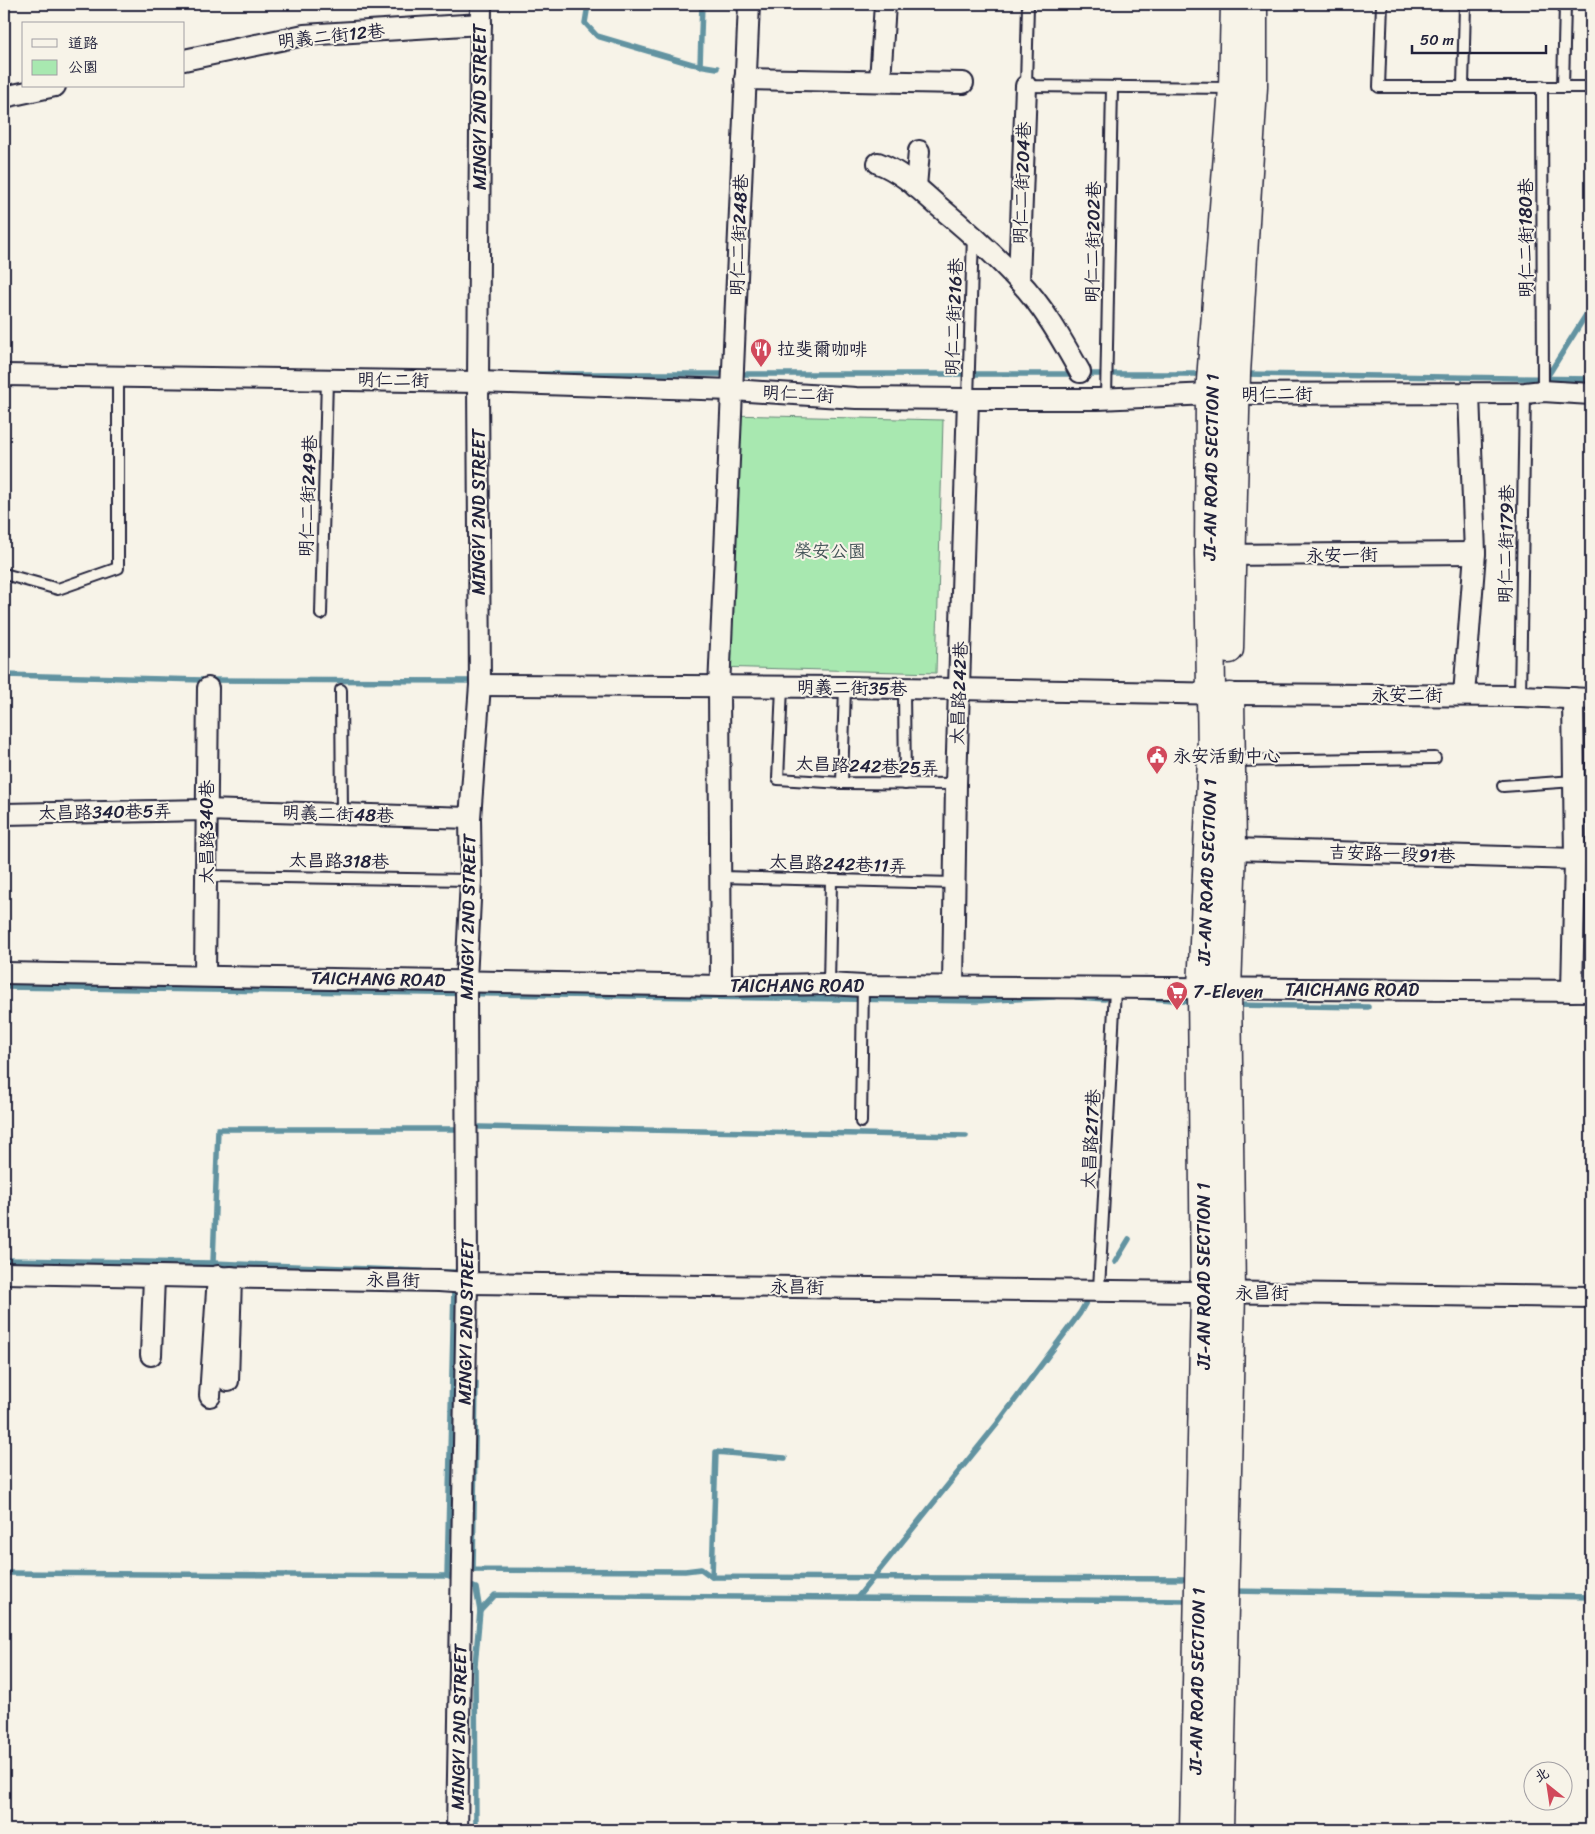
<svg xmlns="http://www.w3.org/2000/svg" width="1595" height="1834" viewBox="0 0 1595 1834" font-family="Sriracha,'LXGW WenKai TC',sans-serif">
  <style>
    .green { fill: #a8e8b0; stroke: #658576 }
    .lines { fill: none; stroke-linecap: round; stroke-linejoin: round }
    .stream { stroke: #6293a1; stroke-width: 5.5 }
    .lane-casing { stroke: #22223b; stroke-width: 14 }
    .street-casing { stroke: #22223b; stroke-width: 24 }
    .secondary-casing { stroke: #22223b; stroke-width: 31 }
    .lane { stroke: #f7f3e8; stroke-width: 10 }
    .street { stroke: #f7f3e8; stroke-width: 20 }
    .secondary { stroke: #f7f3e8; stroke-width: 28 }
    .labels { text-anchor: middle; stroke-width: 4; stroke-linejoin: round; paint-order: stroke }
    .street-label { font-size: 18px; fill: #22223b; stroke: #f7f3e8 }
    .poi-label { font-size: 18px; fill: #22223b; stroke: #f7f3e8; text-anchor: start }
    .park-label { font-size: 18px; fill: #445458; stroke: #f7f3e8 }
  </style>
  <rect width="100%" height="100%" fill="#f7f3e8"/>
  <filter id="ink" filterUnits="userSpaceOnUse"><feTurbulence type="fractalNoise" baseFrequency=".02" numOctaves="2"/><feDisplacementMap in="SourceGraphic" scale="10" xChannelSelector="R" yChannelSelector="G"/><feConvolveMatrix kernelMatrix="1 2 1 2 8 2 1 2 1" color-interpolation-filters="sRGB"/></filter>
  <g filter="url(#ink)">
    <polygon class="green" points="728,415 943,420 936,673 716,667"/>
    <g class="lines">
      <g class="stream">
        <polyline points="588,5 585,23 597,36 692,64 717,68"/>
        <polyline points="700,66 702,4"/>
        <polyline points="536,374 1204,374"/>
        <polyline points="1243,374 1591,379"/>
        <polyline points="1547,377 1591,307"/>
        <polyline points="1569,381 1591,385"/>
        <polyline points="4,675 203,680 477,681"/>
        <polyline points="4,987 976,1001 1054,997"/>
        <polyline points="1076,997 1105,999"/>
        <polyline points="1141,997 1194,1002"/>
        <polyline points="1233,1005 1368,1007"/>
        <polyline points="480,1127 966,1136"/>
        <polyline points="4,1260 213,1263 421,1271"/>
        <polyline points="1115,1262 1129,1239"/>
        <polyline points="213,1263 218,1129 458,1129"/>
        <polyline points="443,1272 457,1272"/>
        <polyline points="476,1383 473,1570 685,1571 701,1569 712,1577 1190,1579"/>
        <polyline points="4,1573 447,1576 476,1588 480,1611 475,1665 476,1830"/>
        <polyline points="447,1576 454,1289"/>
        <polyline points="712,1577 716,1452 785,1458"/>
        <polyline points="1230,1591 1591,1597"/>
        <polyline points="857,1598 997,1424 1080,1313 1090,1295"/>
        <polyline points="480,1611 495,1595 1191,1601"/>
      </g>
      <g class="lane-casing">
        <g id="lane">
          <polyline points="1028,4 1026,86 1232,88"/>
          <polyline points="1382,4 1379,87 1591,87"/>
          <polyline points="1463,86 1465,4"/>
          <polyline points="1542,86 1543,391"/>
          <polyline points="1563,87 1565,4"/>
          <polyline points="1106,398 1112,87"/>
          <polyline points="968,399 973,235"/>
          <polyline points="4,574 58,589 118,568 118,377"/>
          <polyline points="321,614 327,379"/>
          <polyline points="782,687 778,779 842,783 956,784"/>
          <polyline points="904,689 905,784"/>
          <polyline points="341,690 342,815"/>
          <polyline points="1520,696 1525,393"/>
          <polyline points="1233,761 1435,758"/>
          <polyline points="842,783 845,687"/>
          <polyline points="1503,786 1574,781"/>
          <polyline points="207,876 471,880"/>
          <polyline points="721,877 954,883"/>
          <polyline points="829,984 831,880"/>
          <polyline points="861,1122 863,986"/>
          <polyline points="1099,1289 1115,990"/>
        </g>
      </g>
      <g class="street-casing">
        <g id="street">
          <polyline points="184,60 304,35 481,24"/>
          <polyline points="745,79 963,83"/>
          <polyline points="880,81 885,4"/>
          <polyline points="4,97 55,86"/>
          <path d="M878,163C900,171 919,189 937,205C965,228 993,253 1018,280C1044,307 1062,340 1080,372"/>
          <polyline points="916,187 919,151"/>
          <polyline points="1019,281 1026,86"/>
          <polyline points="4,375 478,382 733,390 856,398 968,399 1098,399 1210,394 1525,393 1543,391 1591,394"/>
          <polyline points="1218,555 1475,553"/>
          <polyline points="480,685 845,687 1230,694 1520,696 1591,699"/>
          <polyline points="1464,695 1475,553 1469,394"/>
          <polyline points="4,814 206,810 470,818"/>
          <polyline points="1218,846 1232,849 1575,859"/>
          <polyline points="4,973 721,986 829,984 863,986 1591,991"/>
          <polyline points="205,976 208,688"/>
          <polyline points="721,986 719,688 749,4"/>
          <polyline points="953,986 956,784 968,399"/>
          <polyline points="1572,991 1575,859 1573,698"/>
          <path d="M4,1273C149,1277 294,1278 439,1281L467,1283L1591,1297"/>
          <polyline points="151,1355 154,1277"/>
          <polyline points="228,1381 231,1277"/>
          <polyline points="210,1396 218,1276"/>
          <polyline points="457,1830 467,1283 466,980 471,880 470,818 480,685 478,382 481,4"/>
        </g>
      </g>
      <g class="secondary-casing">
        <g id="secondary">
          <polyline points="1229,649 1236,374 1253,87 1253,8"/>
          <polyline points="1194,1830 1205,1294 1202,989 1212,758 1209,554 1210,394 1233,88 1235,4"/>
          <polyline points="1219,1830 1231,1292 1227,989 1232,849 1230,697"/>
        </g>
      </g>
      <use href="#lane" class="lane"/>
      <use href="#street" class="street"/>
      <use href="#secondary" class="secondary"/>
    </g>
  </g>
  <defs>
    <g id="restaurant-pin" transform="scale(1.125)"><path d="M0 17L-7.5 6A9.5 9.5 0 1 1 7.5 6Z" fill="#d1495b" stroke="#f7f3e8"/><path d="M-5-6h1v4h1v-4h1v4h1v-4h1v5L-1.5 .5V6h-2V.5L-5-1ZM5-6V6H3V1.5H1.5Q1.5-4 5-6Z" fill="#fff"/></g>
    <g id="civic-pin" transform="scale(1.125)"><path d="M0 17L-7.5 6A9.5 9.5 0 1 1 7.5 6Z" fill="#d1495b" stroke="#f7f3e8"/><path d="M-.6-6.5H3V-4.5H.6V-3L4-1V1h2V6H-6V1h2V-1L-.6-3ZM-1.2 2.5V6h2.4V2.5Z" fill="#fff"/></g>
    <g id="supermarket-pin" transform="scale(1.125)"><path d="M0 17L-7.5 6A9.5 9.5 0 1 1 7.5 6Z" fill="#d1495b" stroke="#f7f3e8"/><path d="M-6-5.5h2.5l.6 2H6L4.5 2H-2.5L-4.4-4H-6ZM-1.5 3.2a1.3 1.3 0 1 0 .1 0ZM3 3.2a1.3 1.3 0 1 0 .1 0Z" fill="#fff"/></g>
  </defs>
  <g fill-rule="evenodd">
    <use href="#restaurant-pin" x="761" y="349"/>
    <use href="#civic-pin" x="1157" y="756"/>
    <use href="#supermarket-pin" x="1177" y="992"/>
  </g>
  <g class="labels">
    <g class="street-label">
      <text transform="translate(331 36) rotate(-6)" y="6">明義二街12巷</text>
      <text transform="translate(480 107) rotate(-90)" y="6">MINGYI 2ND STREET</text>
      <text transform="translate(1022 183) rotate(-88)" y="6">明仁二街204巷</text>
      <text transform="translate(739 235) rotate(-88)" y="6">明仁二街248巷</text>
      <text transform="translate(1526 238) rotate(-90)" y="6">明仁二街180巷</text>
      <text transform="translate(1093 242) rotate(-89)" y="6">明仁二街202巷</text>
      <text transform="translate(954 317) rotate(-88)" y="6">明仁二街216巷</text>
      <text transform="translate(393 380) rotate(1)" y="6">明仁二街</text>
      <text transform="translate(798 394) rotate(3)" y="6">明仁二街</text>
      <text x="1277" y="400">明仁二街</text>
      <text transform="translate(1211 467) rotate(-89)" y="6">JI-AN ROAD SECTION 1</text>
      <text transform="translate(308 496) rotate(-88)" y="6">明仁二街249巷</text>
      <text transform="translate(479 512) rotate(-90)" y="6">MINGYI 2ND STREET</text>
      <text transform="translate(1506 544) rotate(-89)" y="6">明仁二街179巷</text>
      <text transform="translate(1342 555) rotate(-1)" y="6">永安一街</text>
      <text transform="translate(852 688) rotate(1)" y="6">明義二街35巷</text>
      <text transform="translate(959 693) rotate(-88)" y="6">太昌路242巷</text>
      <text x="1407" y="701">永安二街</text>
      <text transform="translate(867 766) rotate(2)" y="6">太昌路242巷25弄</text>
      <text transform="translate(105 812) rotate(-1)" y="6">太昌路340巷5弄</text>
      <text transform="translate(338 814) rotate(2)" y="6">明義二街48巷</text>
      <text transform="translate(207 832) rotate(-90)" y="6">太昌路340巷</text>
      <text transform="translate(1392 854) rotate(2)" y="6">吉安路一段91巷</text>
      <text transform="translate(339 861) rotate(1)" y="6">太昌路318巷</text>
      <text transform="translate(838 864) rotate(2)" y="6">太昌路242巷11弄</text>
      <text transform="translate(1207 872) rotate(-88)" y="6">JI-AN ROAD SECTION 1</text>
      <text transform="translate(468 917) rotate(-89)" y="6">MINGYI 2ND STREET</text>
      <text transform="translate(378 979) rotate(1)" y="6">TAICHANG ROAD</text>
      <text x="797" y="992">TAICHANG ROAD</text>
      <text x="1352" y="996">TAICHANG ROAD</text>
      <text transform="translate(1091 1139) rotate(-87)" y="6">太昌路217巷</text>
      <text transform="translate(1204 1276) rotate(-90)" y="6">JI-AN ROAD SECTION 1</text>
      <text transform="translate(393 1280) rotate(1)" y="6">永昌街</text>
      <text transform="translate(797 1287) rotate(1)" y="6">永昌街</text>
      <text x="1262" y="1299">永昌街</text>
      <text transform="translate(466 1322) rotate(-89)" y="6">MINGYI 2ND STREET</text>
      <text transform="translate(1197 1681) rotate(-89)" y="6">JI-AN ROAD SECTION 1</text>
      <text transform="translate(459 1727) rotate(-89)" y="6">MINGYI 2ND STREET</text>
    </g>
    <g class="poi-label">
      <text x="777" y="355">拉斐爾咖啡</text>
      <text x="1173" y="762">永安活動中心</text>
      <text x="1193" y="998">7-Eleven</text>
    </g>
    <g class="park-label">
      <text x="830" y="557">榮安公園</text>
    </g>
  </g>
  <rect width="1595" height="1834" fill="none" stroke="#f7f3e8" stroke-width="20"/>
  <rect x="10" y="10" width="1575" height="1814" fill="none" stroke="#22223b" stroke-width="2" filter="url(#ink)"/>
  <rect x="22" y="22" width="162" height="65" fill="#f7f3e8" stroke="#a29fa3"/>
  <rect x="32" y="39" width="25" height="8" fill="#f7f3e8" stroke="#a29fa3"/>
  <text x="68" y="48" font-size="15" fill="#22223b">道路</text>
  <rect x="32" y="60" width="25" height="15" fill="#a8e8b0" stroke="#a29fa3"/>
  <text x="68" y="72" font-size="15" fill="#22223b">公園</text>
  <g transform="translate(1548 1786) rotate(330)"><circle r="24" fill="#f7f3e8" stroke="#a29fa3"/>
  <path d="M0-4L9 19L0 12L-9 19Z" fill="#d1495b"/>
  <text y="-8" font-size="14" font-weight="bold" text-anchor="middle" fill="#22223b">北</text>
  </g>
  <path d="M1412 45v8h134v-8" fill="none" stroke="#22223b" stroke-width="2.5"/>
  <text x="1420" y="45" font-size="15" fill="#22223b" stroke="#f7f3e8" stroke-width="4" paint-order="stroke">50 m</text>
</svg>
